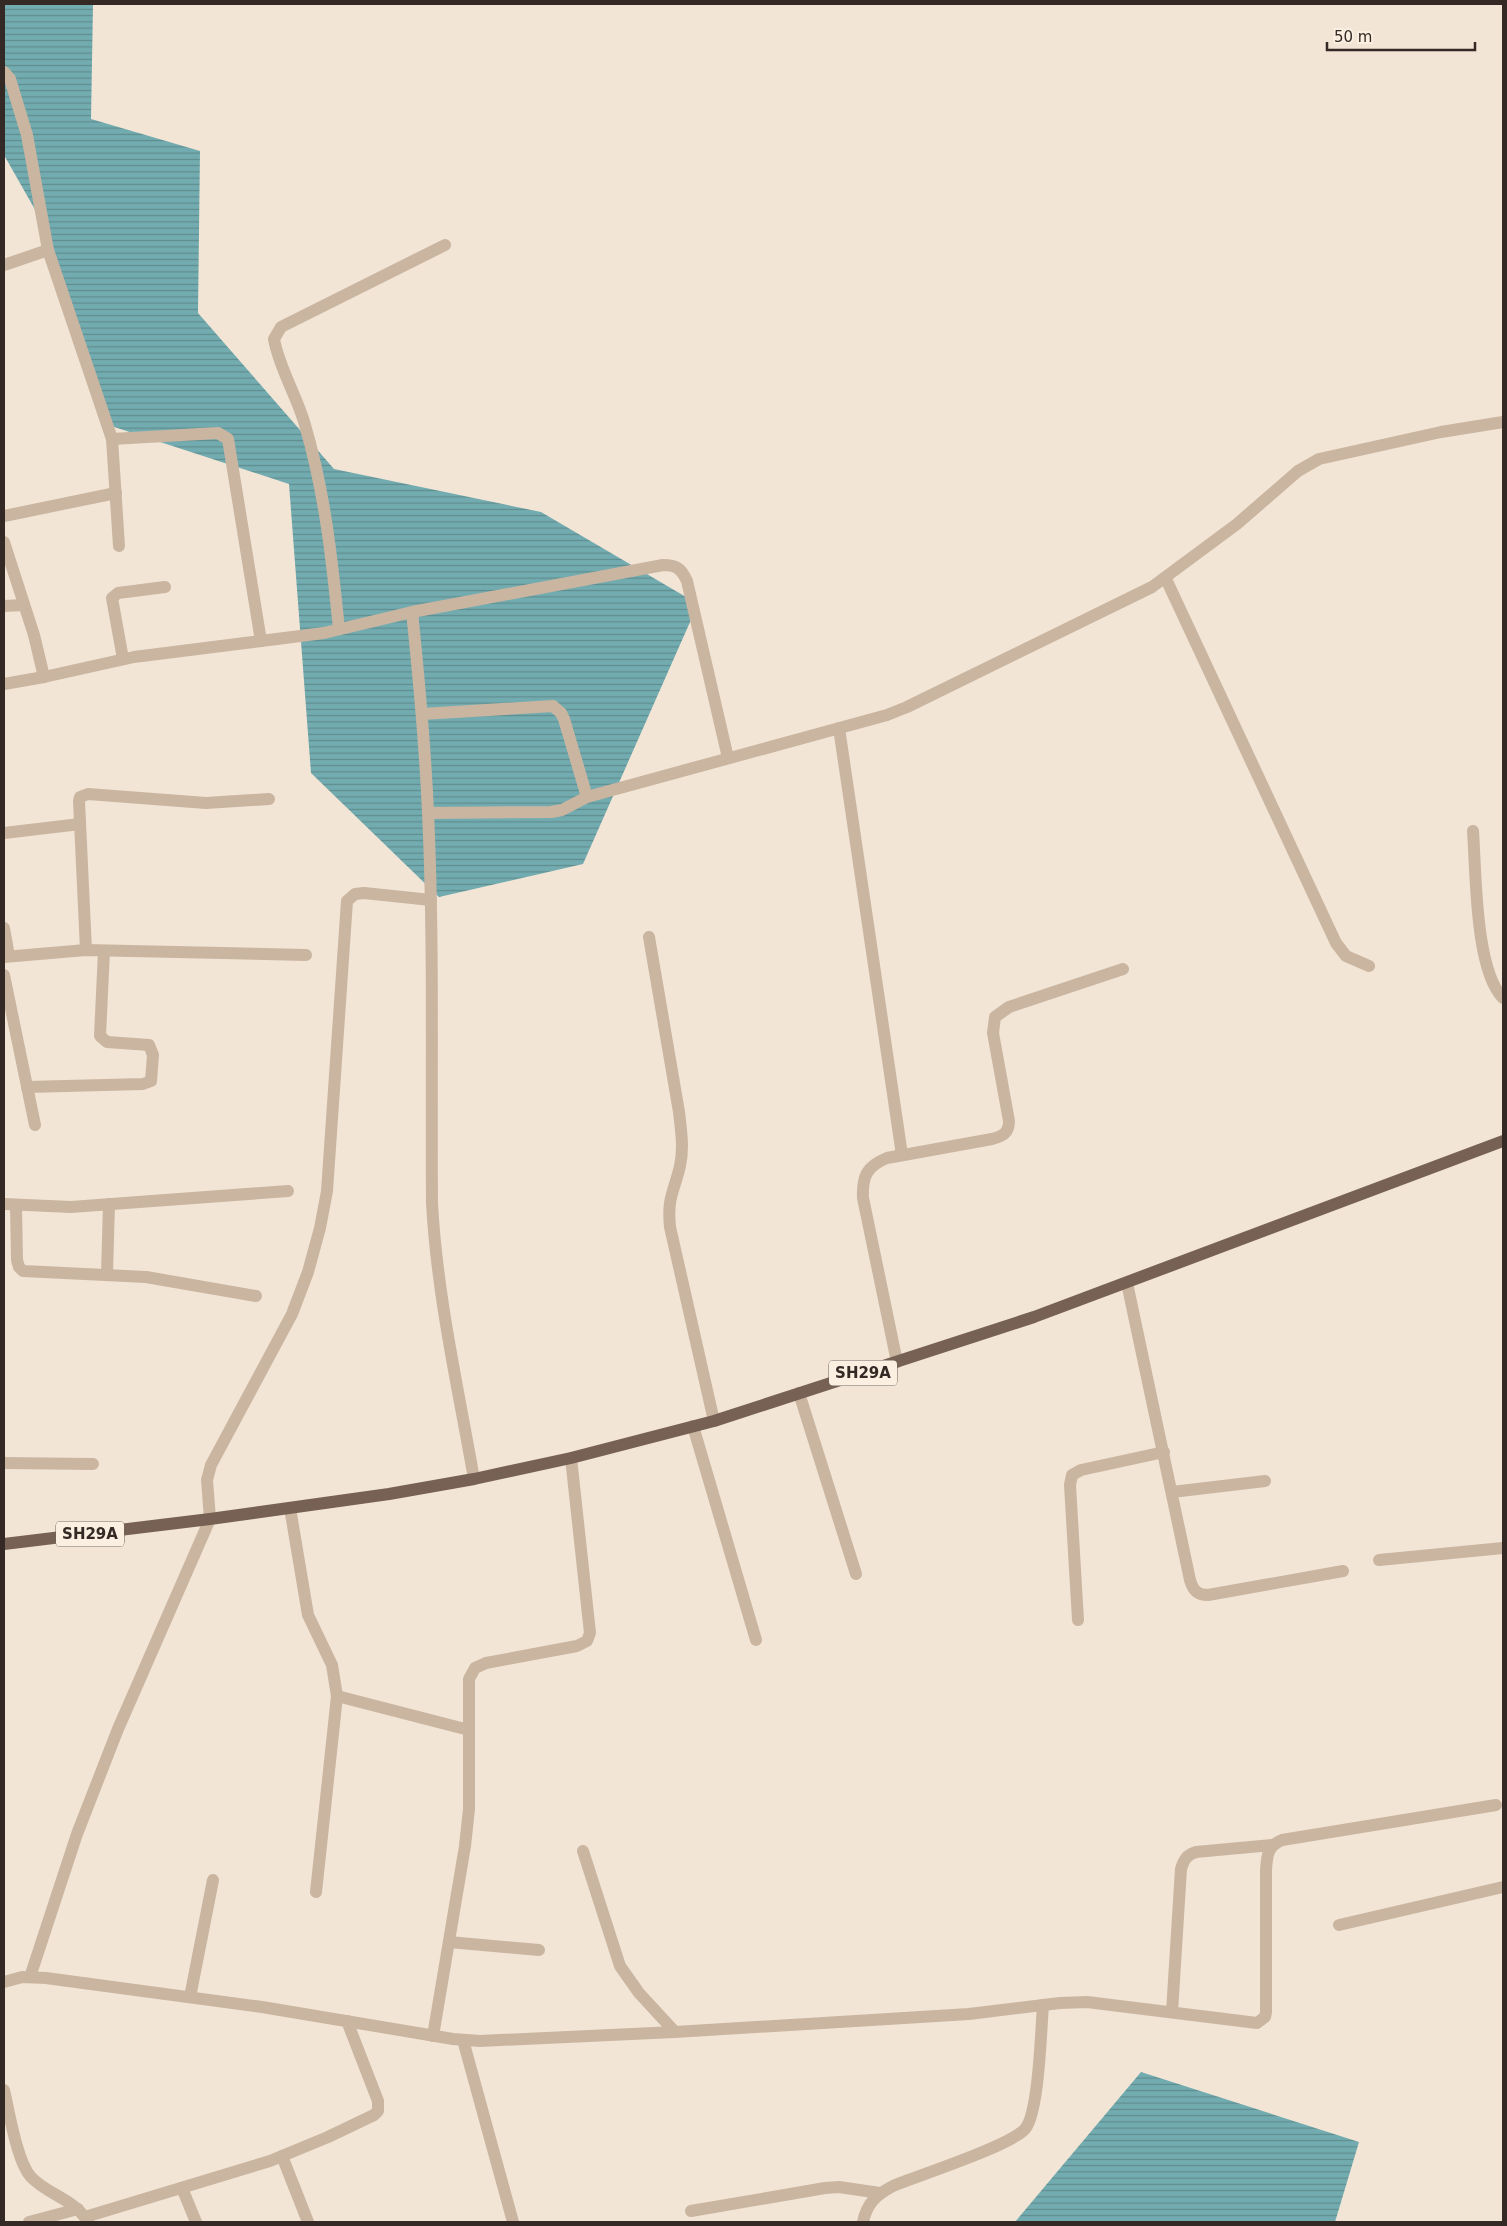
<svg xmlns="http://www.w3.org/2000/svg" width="1507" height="2226" viewBox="0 0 1507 2226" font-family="'DejaVu Sans',sans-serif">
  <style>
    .water { fill: url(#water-rules) }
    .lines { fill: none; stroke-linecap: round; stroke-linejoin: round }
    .minor { stroke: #cab5a1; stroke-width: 12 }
    .major { stroke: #776154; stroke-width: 12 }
    .labels { text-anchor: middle; stroke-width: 4; stroke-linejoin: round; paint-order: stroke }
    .shield { fill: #faefe1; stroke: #6f645d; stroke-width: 1 }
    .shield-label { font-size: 15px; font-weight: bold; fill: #342924 }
  </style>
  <defs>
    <pattern id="water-rules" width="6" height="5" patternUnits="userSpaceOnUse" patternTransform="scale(1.25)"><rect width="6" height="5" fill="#73acb0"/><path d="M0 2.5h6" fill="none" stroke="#5f8c8f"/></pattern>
  </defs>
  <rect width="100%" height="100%" fill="#f2e5d5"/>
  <g class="water">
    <polygon points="4,4 93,4 91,119 200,151 198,313 334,469 541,512 698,604 583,864 439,897 311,773 289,484 105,424 46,229 4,155"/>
    <polygon points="1141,2072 1359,2142 1335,2222 1015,2222"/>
  </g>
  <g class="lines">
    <g class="minor">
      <polyline points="4,72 10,79 27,135 48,250 112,439 119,546"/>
      <polyline points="4,265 48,250"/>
      <polyline points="112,439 218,433 228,439 261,641"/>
      <polyline points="4,516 116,493"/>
      <polyline points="4,542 34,635 44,677"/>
      <polyline points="1166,579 1336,943 1346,956 1369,966"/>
      <polyline points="4,606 24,605"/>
      <path d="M412,612C419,679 425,745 428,812C434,942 431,1073 432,1203C437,1296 458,1387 474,1479"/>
      <path d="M339,629C332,560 325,493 305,425C297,396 279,368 274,339L281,327L445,245"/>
      <polyline points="123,659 112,598 118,593 165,587"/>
      <path d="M4,684L44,677L134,657L324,633L412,612L663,565C676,565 681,568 687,581L728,758"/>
      <polyline points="422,714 553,706 561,713 564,719 587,797"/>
      <polyline points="839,728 902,1155"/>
      <polyline points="428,813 551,812 562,810 587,797 887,715 907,707 1152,587 1237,524 1298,471 1319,459 1441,432 1503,422"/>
      <path d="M1473,831C1476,872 1475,970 1503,998"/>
      <polyline points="4,833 80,824"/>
      <polyline points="4,928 9,956"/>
      <path d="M649,937L679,1112C681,1130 684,1148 680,1166C674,1192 667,1197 670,1227L714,1421"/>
      <polyline points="86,950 79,801 80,797 88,794 206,803 269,799"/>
      <polyline points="4,957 86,950 306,955"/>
      <polyline points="4,975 35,1125"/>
      <polyline points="27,1087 143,1084 151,1081 153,1055 149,1045 107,1042 100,1036 104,951"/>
      <polyline points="4,1204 71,1207 288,1191"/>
      <polyline points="16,1205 17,1260 19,1267 23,1271 146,1277 256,1296"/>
      <polyline points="107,1274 109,1204"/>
      <path d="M1127,1283L1190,1580C1193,1590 1197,1595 1208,1595L1343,1571"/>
      <path d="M897,1362L863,1198C862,1176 867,1166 887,1158L992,1139C1003,1136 1009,1133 1009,1121L993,1033L995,1017L1009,1007L1123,969"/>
      <polyline points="799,1393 856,1574"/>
      <polyline points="693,1426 756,1640"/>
      <polyline points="4,1463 93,1464"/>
      <polyline points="1172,1492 1265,1481"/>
      <polyline points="290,1508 308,1615 332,1665 337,1696 316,1892"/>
      <polyline points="1379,1560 1503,1548"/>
      <polyline points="1078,1620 1070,1485 1072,1475 1081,1470 1164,1452"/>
      <polyline points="337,1696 469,1730"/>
      <polyline points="583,1851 620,1966 639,1993 675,2032"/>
      <polyline points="1339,1925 1503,1887"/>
      <polyline points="449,1942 539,1950"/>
      <polyline points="30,1977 77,1834 118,1729 210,1519 207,1480 211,1465 292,1314 308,1272 320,1228 327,1191 347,901 355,894 364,893 431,900"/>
      <path d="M4,1982L22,1977L46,1978L262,2007L453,2039L480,2041L675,2032L969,2014L1060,2003L1087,2002L1257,2023L1265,2017L1266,2012V1870C1267,1854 1268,1846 1282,1840L1496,1805"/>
      <polyline points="190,1997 213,1880"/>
      <path d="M1172,2012L1181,1869C1184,1859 1187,1855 1196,1852L1272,1845"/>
      <polyline points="433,2036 465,1846 469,1809 469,1679 475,1668 486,1663 577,1646 587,1641 590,1633 571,1458"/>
      <polyline points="463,2040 513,2222"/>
      <path d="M4,2090C9,2111 17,2162 31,2177C48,2195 73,2198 88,2222"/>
      <polyline points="282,2156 308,2222"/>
      <polyline points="182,2188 196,2222"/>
      <polyline points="691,2211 825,2188 839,2187 880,2193"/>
      <polyline points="85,2217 270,2161 328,2137 374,2115 378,2111 378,2101 347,2021"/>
      <polyline points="29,2222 78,2209"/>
      <path d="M863,2222C867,2203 876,2195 893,2186C920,2175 1010,2146 1025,2129C1039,2113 1041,2029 1043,2005"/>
    </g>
    <polyline class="major" points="4,1544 210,1519 389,1494 474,1479 571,1458 714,1421 1034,1317 1503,1141"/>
  </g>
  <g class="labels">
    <g class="shield">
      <rect x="829" y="1360.5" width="68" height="25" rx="4"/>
      <rect x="56" y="1521.5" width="68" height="25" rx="4"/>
    </g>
    <g class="shield-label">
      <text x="863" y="1378">SH29A</text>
      <text x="90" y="1539">SH29A</text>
    </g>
  </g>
  <rect width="1507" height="2226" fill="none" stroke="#342924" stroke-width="10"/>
  <path d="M1327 42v8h148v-8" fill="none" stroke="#342924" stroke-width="2.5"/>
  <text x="1334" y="42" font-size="15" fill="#342924" stroke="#faefe1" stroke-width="4" paint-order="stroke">50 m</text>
</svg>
